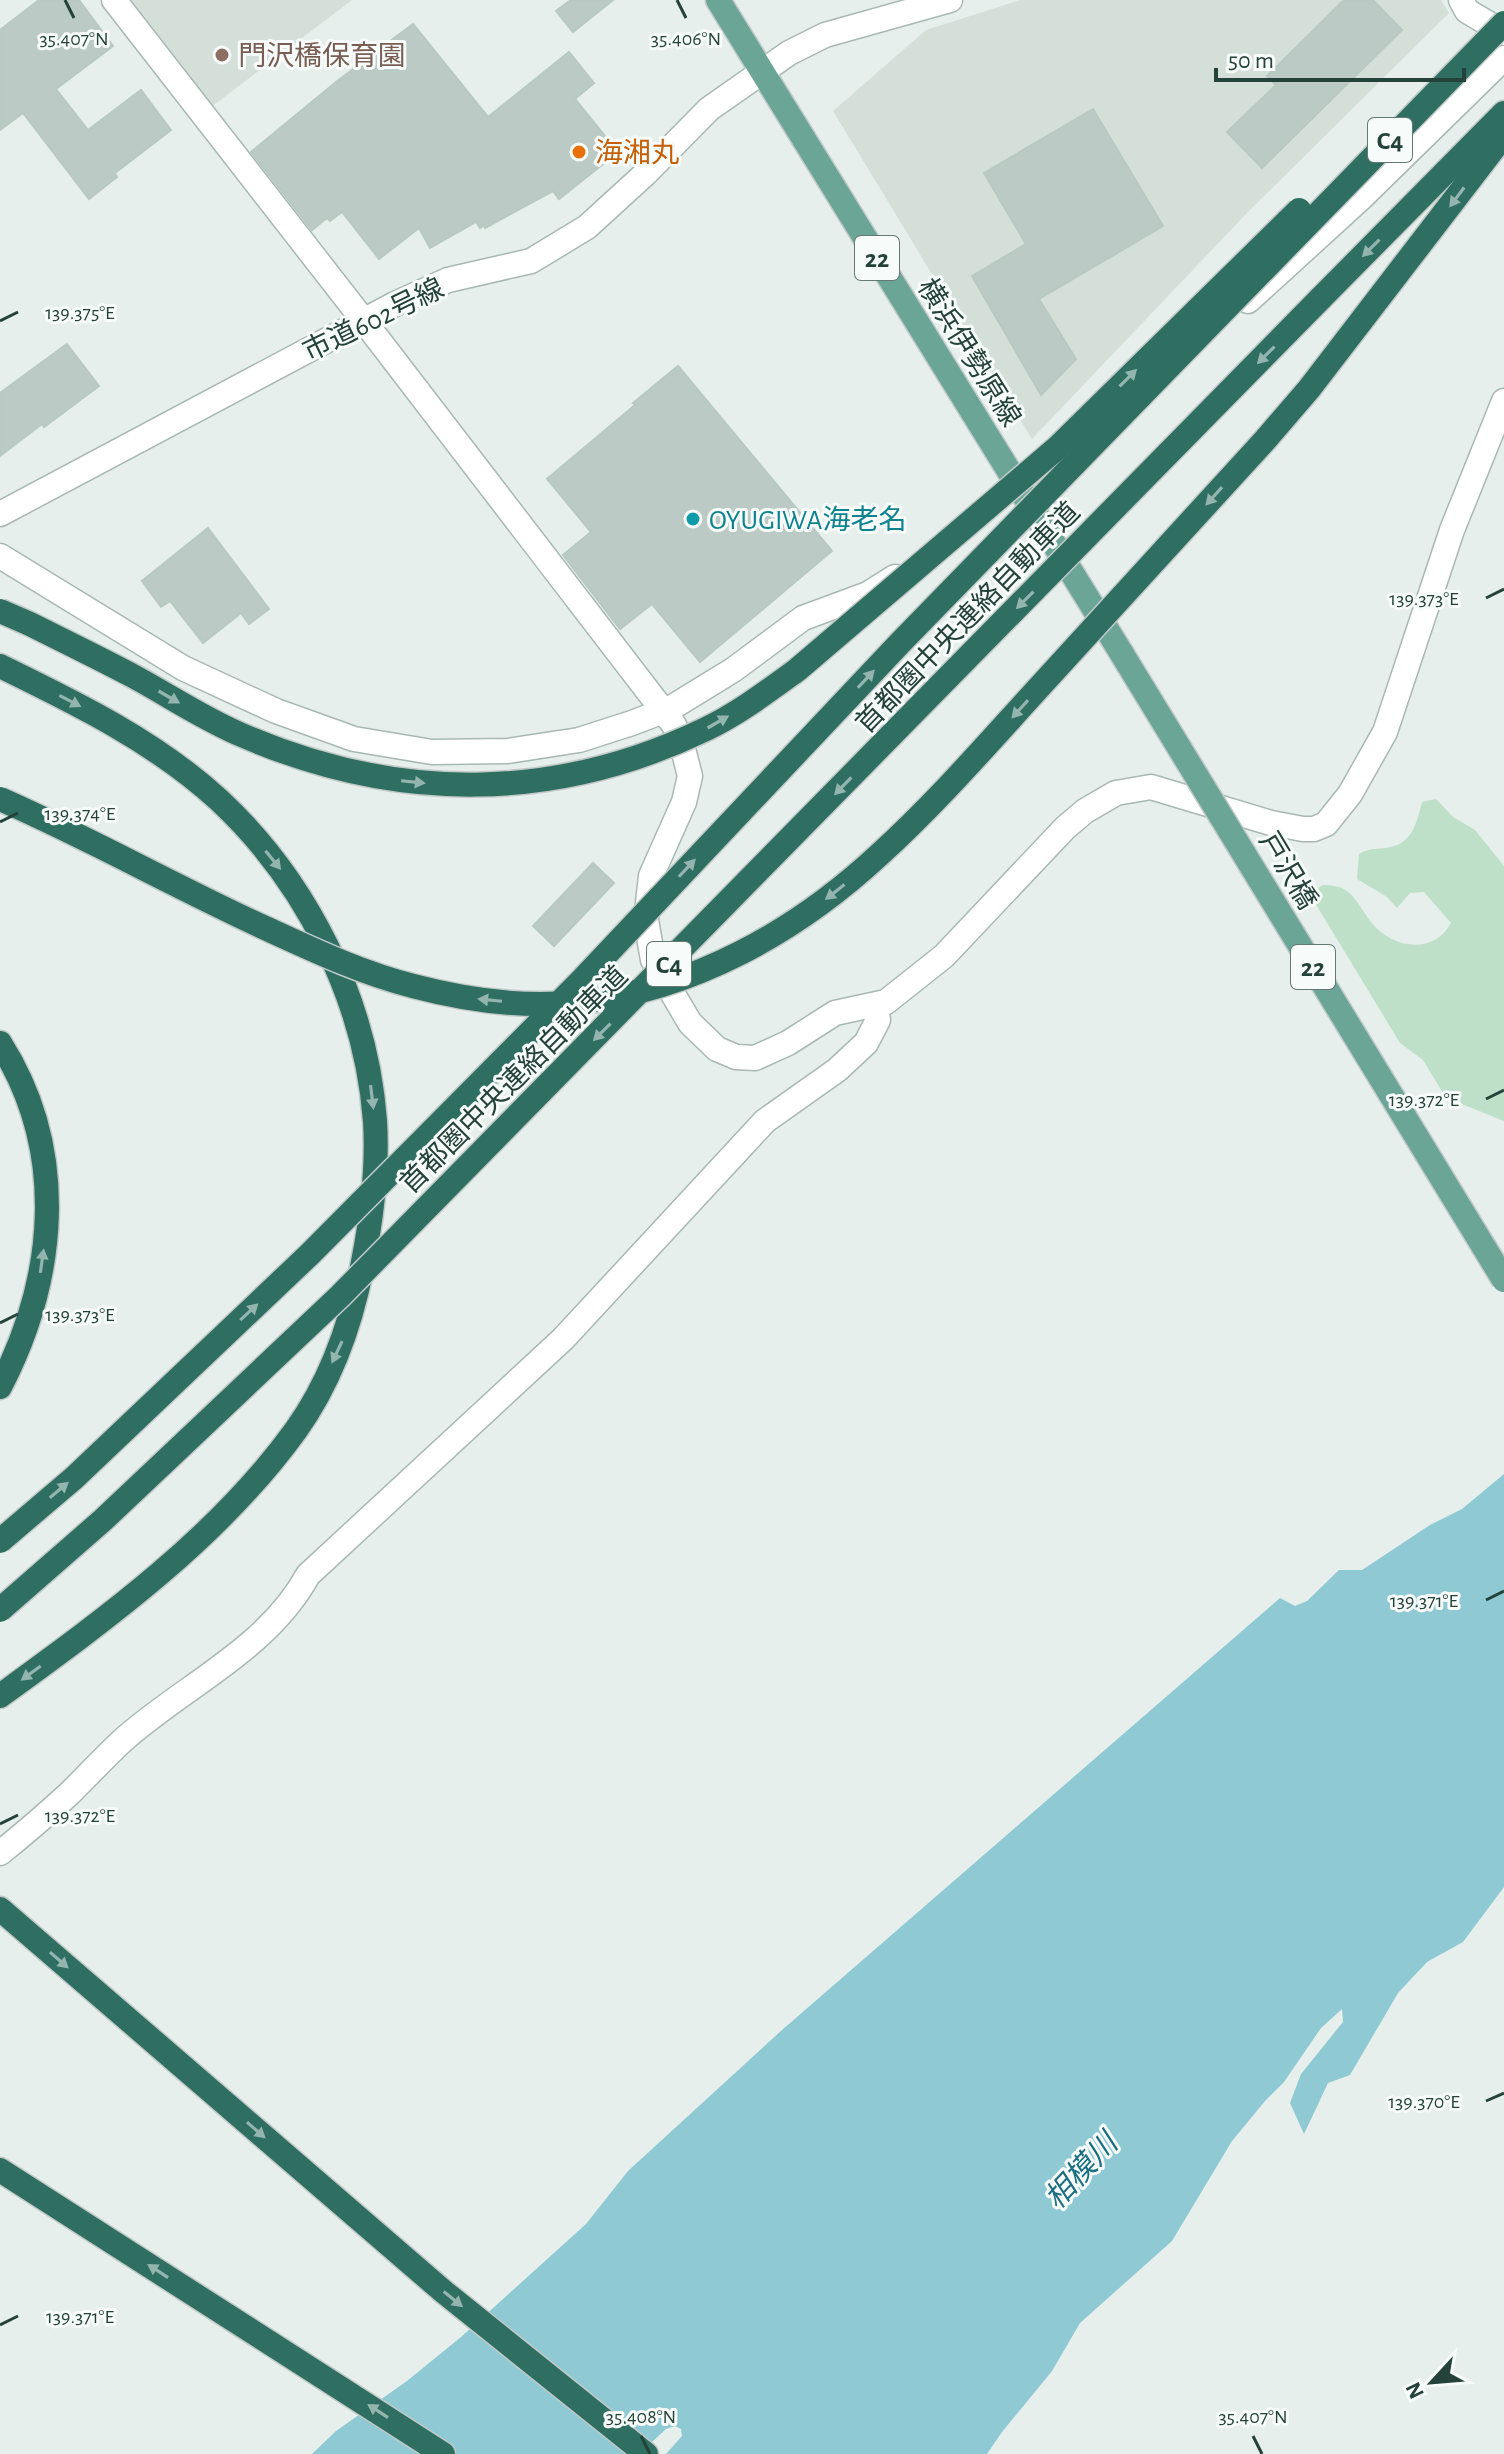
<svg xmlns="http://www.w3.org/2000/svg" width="1504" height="2454" viewBox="0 0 1504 2454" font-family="'Alegreya Sans','Noto Sans JP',sans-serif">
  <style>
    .built { fill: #d4dfda }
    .green { fill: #bfe0c8 }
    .water { fill: #8ec9d4 }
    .building { fill: #bbcac4; stroke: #b8c9c2; stroke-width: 2 }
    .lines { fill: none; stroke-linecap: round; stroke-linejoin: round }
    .minor-casing { stroke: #a8b8b2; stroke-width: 27 }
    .major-casing { stroke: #c2cac8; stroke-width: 27 }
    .highway-casing { stroke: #c2cac8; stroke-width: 27 }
    .minor { stroke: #fff; stroke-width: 24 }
    .major { stroke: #6aa596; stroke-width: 24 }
    .highway { stroke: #2f6f62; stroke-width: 24 }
    .major-bridge-casing { stroke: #c2cac8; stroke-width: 27; stroke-linecap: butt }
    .highway-bridge-casing { stroke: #c2cac8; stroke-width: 27; stroke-linecap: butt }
    .major-bridge { stroke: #6aa596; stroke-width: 24 }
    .highway-bridge { stroke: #2f6f62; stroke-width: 24 }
    .oneway { fill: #93b5ae }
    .ticks { fill: none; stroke: #24423a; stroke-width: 3 }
    .education-dot { fill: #8d6e63; stroke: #f7fbf9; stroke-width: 3 }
    .food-dot { fill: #e8710a; stroke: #f7fbf9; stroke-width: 3 }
    .culture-dot { fill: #0f9aa8; stroke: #f7fbf9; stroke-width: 3 }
    .labels { text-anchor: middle; stroke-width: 6; stroke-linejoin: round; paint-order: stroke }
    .shield { fill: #f7fbf9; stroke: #637a73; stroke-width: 2 }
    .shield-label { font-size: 26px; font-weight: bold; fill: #24423a }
    .education-label { font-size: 28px; fill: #785e54; stroke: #f7fbf9; text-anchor: start }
    .food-label { font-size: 28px; fill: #c56008; stroke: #f7fbf9; text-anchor: start }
    .street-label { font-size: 28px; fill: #24423a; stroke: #f7fbf9 }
    .culture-label { font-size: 28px; fill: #0d838f; stroke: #f7fbf9; text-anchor: start }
    .water-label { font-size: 30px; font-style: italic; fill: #1c6f80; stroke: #f7fbf9 }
    .ticks-label { font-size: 20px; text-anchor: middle; fill: #24423a; stroke: #f7fbf9; stroke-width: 6; stroke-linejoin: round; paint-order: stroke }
  </style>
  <rect width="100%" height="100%" fill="#e6efeb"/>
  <g class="built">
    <polygon points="122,0 352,0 206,111"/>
    <polygon points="1020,0 1441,0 1449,13 1247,213 1032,439 833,111 926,30"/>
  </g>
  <path class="green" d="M1436,799L1453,817L1475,830L1504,866V1121L1464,1105L1443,1093L1423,1060L1400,1043L1309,893L1323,885C1328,885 1337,886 1342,888C1356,895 1362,911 1371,922C1392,949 1434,955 1451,923L1424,892L1410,893L1397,908L1387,897L1357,879L1359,854C1370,847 1378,850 1390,847C1413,843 1417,821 1422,802Z"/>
  <polygon class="water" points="1504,1474 1504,1887 1463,1942 1427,1962 1398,1993 1350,2075 1328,2083 1304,2134 1290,2103 1301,2074 1343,2022 1342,2009 1321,2028 1284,2082 1265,2101 1232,2141 1172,2241 1080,2323 1052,2371 1002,2432 987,2454 666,2454 682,2436 681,2429 675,2426 666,2429 639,2454 312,2454 336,2431 407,2381 461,2337 586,2224 628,2171 782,2030 1280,1598 1295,1606 1307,1601 1339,1570 1362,1570 1430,1525 1462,1509"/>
  <g class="building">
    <polygon points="39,0 79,0 113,46 56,89 88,130 141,90 171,130 115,173 117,177 89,199 23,113 0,130 0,30"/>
    <polygon points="571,0 613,0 573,32 556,11"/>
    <polygon points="1344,0 1373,0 1402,30 1262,168 1227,132 1276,85 1267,76"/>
    <polygon points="413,24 488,117 569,52 594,83 575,99 618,152 559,199 553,191 485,228 484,225 480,228 476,222 430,248 419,228 379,259 342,212 330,221 327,218 312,230 251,152 336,82"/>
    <polygon points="1093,109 1163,226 1039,299 1076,359 1041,395 972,276 1026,244 984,173"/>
    <polygon points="67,344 99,386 44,427 42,424 0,456 0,393"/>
    <polygon points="678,366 832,551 700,662 652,604 620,629 563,555 591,532 547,479 635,405 633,403"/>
    <polygon points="208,528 269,609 249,624 241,613 203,643 170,601 161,607 142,581"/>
    <polygon points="593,863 614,883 554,946 533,926"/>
  </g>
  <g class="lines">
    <g class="minor-casing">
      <g id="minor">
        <polyline points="114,0 364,321 674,725 681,741 690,776 684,802 651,876 646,920 653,960 690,1023 717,1049 736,1057 755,1058 788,1043 835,1013 886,1002 944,956 1065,828 1085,811 1116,793 1151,787 1271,823 1303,829 1314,829 1326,824 1350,794 1385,732 1452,530 1504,401"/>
        <polyline points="1461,0 1467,11 1504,33"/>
        <polyline points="1248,301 1360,199 1504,58"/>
        <polyline points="0,514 395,304 448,280 531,261 587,227 645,174 709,109 789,53 825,35 950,0"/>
        <polyline points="0,556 183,668 276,711 354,739 432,752 508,751 579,740 632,723 671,708 733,670 803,618 868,594 895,577"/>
        <path d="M0,1853C24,1834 47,1814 70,1793C87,1776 104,1758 122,1741C183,1686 267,1650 308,1575L563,1339L765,1121L837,1070L866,1043L878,1020L876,1006"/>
      </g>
    </g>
    <g class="major-casing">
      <polyline id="major" points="718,0 1122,654"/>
    </g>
    <g class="highway-casing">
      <g id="highway">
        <polyline points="1320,299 1504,113"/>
        <polyline points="1266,439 1309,389 1504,135"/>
        <path d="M0,666C76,703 156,742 219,800C307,882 366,1000 375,1121C378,1168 372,1216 363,1262C352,1321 331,1381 296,1430C218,1538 106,1619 0,1696"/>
        <path d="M0,1043C68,1150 57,1277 0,1387"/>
        <polyline points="0,1909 444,2292 646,2454"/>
        <polyline points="0,2170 443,2454"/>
      </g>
    </g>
    <use href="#minor" class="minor"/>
    <use href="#major" class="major"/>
    <use href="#highway" class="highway"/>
    <g class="major-bridge-casing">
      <polyline id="major-bridge" points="1122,654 1504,1280"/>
    </g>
    <g class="highway-bridge-casing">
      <g id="highway-bridge">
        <path d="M0,611L30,624C64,641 99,658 133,676C170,696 205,720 244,736C398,802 555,802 706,729C739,713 768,691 797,670L1057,448L1299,210"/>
        <path d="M0,799C89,838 174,886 263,927C311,949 361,973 413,986C466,1000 525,1008 580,1002C693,990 797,931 879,855C934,805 983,749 1033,694C1111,609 1189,524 1266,439"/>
        <polyline points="0,1541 74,1478 310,1254 582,980 900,643 1504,23"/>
        <polyline points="0,1610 103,1520 340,1296 1320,299"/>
      </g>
    </g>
    <use href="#major-bridge" class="major-bridge"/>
    <use href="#highway-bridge" class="highway-bridge"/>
  </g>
  <defs><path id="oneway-solid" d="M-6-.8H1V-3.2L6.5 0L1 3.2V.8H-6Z" transform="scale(2)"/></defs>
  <g class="oneway">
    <use href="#oneway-solid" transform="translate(1457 197) rotate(127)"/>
    <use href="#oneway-solid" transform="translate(1371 248) rotate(135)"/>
    <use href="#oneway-solid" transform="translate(1266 355) rotate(135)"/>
    <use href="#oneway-solid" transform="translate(1128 378) rotate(-45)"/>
    <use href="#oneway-solid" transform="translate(1214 496) rotate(132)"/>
    <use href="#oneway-solid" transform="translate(1025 600) rotate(135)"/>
    <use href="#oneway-solid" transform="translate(866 679) rotate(-47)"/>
    <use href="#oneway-solid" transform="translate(169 697) rotate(30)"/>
    <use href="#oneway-solid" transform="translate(70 701) rotate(28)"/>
    <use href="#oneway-solid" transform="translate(1020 709) rotate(132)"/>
    <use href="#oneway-solid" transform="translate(718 722) rotate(-30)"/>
    <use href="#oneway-solid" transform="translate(413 782) rotate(6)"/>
    <use href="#oneway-solid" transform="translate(843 786) rotate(134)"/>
    <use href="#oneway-solid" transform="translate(273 860) rotate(51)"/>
    <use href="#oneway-solid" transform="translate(687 868) rotate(-47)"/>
    <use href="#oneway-solid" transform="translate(835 892) rotate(142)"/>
    <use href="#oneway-solid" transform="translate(490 1000) rotate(-174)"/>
    <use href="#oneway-solid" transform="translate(602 1032) rotate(135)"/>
    <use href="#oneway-solid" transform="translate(372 1097) rotate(83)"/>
    <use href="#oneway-solid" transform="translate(42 1261) rotate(-82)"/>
    <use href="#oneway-solid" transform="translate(249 1312) rotate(-43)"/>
    <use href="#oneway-solid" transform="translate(337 1352) rotate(115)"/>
    <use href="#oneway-solid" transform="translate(59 1490) rotate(-40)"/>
    <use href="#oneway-solid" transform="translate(31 1673) rotate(144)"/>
    <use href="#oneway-solid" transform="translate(59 1960) rotate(41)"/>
    <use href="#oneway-solid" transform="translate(256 2130) rotate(41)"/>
    <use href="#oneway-solid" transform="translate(158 2271) rotate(-147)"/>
    <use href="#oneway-solid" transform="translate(453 2299) rotate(39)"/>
    <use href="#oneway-solid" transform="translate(378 2411) rotate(-147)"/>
  </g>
  <path class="ticks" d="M65,0L74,18M677,0L686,18M0,321L18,312M1486,598L1504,589M0,822L18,813M1486,1099L1504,1090M0,1323L18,1314M1486,1600L1504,1591M0,1824L18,1815M1486,2101L1504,2093M0,2325L18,2316M641,2436L650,2454M1253,2436L1262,2454"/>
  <circle class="education-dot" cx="222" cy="55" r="8"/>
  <circle class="food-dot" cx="579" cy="152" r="8"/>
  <circle class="culture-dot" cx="693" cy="519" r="8"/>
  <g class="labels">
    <g class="shield">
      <rect x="1368" y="118" width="44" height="44" rx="6"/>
      <rect x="855" y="236" width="44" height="44" rx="6"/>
      <rect x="647" y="942" width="44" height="44" rx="6"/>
      <rect x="1291" y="945" width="44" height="44" rx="6"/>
    </g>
    <g class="shield-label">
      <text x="1390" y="149">C4</text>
      <text x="877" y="267">22</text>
      <text x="669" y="973">C4</text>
      <text x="1313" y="976">22</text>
    </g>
    <g class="education-label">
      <text x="238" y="65">門沢橋保育園</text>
    </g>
    <g class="food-label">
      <text x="595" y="162">海湘丸</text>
    </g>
    <g class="street-label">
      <text transform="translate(373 319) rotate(-26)" y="10">市道602号線</text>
      <text transform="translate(970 352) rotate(58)" y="10">横浜伊勢原線</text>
      <text transform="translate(967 617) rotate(-46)" y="10">首都圏中央連絡自動車道</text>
      <text transform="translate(1289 870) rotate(59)" y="10">戸沢橋</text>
      <text transform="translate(513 1079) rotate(-45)" y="10">首都圏中央連絡自動車道</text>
    </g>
    <g class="culture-label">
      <text x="709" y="529">OYUGIWA海老名</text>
    </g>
    <g class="water-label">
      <text transform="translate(1081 2171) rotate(-47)" y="10">相模川</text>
    </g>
  </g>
  <g class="ticks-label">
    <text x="74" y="45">35.407°N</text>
    <text x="686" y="45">35.406°N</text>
    <text x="80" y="319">139.375°E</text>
    <text x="1424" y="605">139.373°E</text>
    <text x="80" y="820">139.374°E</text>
    <text x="1424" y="1106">139.372°E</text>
    <text x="80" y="1321">139.373°E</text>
    <text x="1424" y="1607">139.371°E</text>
    <text x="80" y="1822">139.372°E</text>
    <text x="1424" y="2108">139.370°E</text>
    <text x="80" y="2323">139.371°E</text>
    <text x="641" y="2423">35.408°N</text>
    <text x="1253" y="2423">35.407°N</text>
  </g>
  <g transform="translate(1432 2382) rotate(244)" stroke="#f7fbf9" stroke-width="6" paint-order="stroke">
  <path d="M0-6L14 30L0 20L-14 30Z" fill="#24423a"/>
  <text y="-12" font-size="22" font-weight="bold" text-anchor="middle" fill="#24423a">N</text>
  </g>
  <path d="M1216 68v12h248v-12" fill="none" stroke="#24423a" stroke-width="4"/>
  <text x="1228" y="68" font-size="24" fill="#24423a" stroke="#f7fbf9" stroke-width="6" paint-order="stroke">50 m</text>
</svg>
